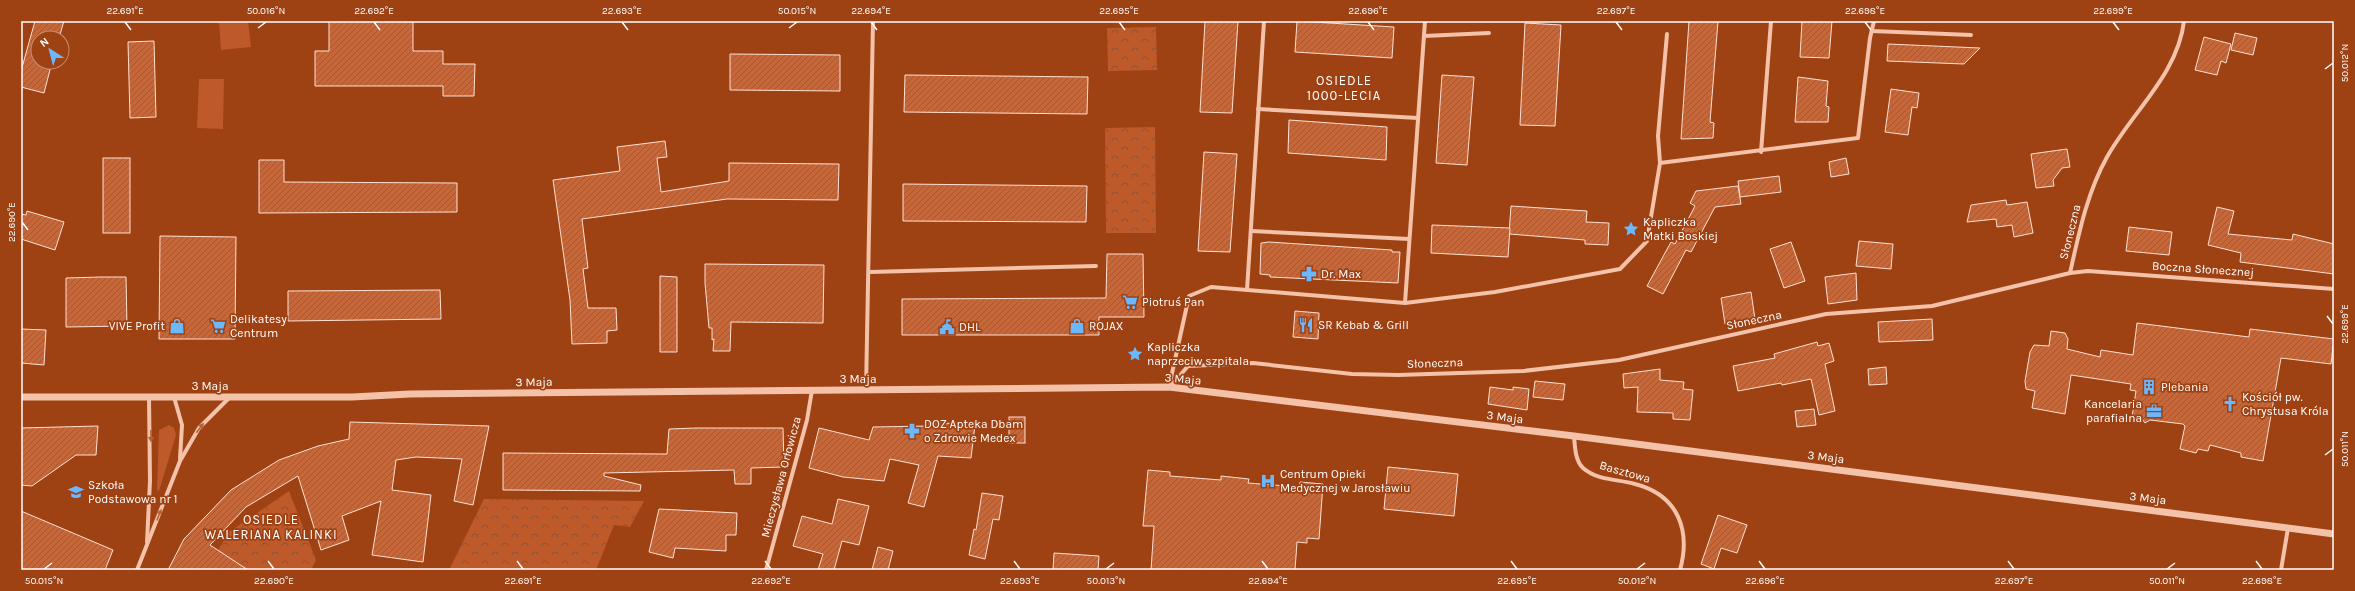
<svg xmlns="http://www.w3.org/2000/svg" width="2355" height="591" viewBox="0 0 2355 591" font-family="Karla,sans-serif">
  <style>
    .grass { fill: #be592a }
    .park { fill: url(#park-crowns) }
    .building { fill: url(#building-hatch); stroke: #fee0d2 }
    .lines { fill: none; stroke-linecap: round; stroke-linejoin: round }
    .minor { stroke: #f4c1a9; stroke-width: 4 }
    .tertiary { stroke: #f4c1a9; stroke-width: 7 }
    .oneway { fill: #b46138 }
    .ticks { fill: none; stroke: #fff; stroke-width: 1.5 }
    .labels { text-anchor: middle; stroke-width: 3.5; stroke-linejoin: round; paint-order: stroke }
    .poi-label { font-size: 12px; fill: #fff; stroke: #9e4113; text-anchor: start }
    .street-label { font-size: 12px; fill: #fff; stroke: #9e4113 }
    .neighbourhood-label { font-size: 13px; letter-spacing: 1px; fill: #fff; stroke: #9e4113 }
    .neatline { fill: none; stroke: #fff; stroke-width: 1.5 }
    .ticks-label { font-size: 10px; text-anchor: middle; fill: #fff }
  </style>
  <defs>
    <pattern id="park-crowns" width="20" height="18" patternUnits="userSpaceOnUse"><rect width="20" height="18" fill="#be592a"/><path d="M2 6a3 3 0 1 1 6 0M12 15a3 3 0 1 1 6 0" fill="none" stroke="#8b5339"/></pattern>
    <pattern id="building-hatch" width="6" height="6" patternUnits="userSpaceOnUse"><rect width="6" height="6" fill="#c4683c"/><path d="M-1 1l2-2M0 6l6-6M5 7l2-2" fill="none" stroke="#945d42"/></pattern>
  </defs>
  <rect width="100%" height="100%" fill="#9e4113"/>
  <g class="grass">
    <polygon points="219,21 248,21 251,47 221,50"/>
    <polygon points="199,79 224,79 223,129 197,128"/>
    <polygon points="169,425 174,428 176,435 159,491 157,490 159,430"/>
  </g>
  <g class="park">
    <polygon points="1156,27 1157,70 1108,71 1107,28"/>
    <polygon points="1155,127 1156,233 1106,233 1105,128"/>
    <polygon points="289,491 316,560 311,570 206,570 229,532"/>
    <polygon points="484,499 644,501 630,527 614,525 596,570 449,570"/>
  </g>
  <g class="building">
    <polygon points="35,21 64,21 59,38 38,38 38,62 52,62 44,93 21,87 21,71"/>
    <polygon points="329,21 413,21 413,51 443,51 443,64 475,64 474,96 443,96 443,86 315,86 315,51 329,51"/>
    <polygon points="1205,21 1238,21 1232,113 1200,112"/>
    <polygon points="1297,21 1394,27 1392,58 1295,52"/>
    <polygon points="1689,21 1718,21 1710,122 1714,123 1713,138 1681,139"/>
    <polygon points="1802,21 1832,21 1829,58 1800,57"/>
    <polygon points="1525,23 1561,25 1555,126 1520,125"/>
    <polygon points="2235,33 2257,38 2253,55 2231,50"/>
    <polygon points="2204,37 2231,44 2226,63 2221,61 2217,75 2195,70"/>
    <polygon points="154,41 156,117 130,118 128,42"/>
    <polygon points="1888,44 1980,48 1964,64 1887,61"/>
    <polygon points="730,54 840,55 840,91 730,90"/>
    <polygon points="905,75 1088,77 1087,114 904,112"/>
    <polygon points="1442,75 1474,77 1467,165 1436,163"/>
    <polygon points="1798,77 1828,81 1826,106 1829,107 1828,122 1795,122"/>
    <polygon points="1891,89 1919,93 1917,108 1912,107 1908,135 1885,132"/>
    <polygon points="1289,120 1387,127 1386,160 1288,153"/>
    <polygon points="665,141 667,157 657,158 661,192 729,181 729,163 839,164 838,200 727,199 582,219 588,268 583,269 588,308 616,308 617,330 607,331 607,343 572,344 570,300 553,180 620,171 617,147"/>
    <polygon points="2067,149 2070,167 2062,168 2053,180 2054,186 2036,188 2031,154"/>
    <polygon points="1204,152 1237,154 1230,252 1198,251"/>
    <rect x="103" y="158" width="27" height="75"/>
    <polygon points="1846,158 1849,174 1831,177 1829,162"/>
    <polygon points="259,160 284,160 284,182 457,183 457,212 259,213"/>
    <polygon points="1779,176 1781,192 1740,197 1738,181"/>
    <polygon points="903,184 1087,186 1086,222 903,221"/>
    <polygon points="1738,186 1741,204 1715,207 1691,252 1686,250 1663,294 1647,286 1671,242 1675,244 1695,206 1690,203 1696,191"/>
    <polygon points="2006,200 2007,205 2027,202 2033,233 2014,237 2012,225 1997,227 1996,219 1967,222 1971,205"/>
    <polygon points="1511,206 1587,211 1586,222 1609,223 1608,245 1585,244 1585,240 1509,234"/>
    <polygon points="2217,207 2234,211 2228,234 2292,240 2293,234 2334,244 2334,274 2240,262 2241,253 2208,245"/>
    <polygon points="27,211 64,222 55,250 21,239 21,214 26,215"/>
    <polygon points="1432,225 1510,228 1508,257 1431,253"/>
    <polygon points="2129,227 2172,232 2169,255 2126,251"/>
    <polygon points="160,236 236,237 235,339 159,339"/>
    <polygon points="1859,241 1893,244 1891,269 1856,266"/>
    <polygon points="1269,242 1392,250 1392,252 1400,252 1398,283 1270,277 1270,275 1260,274 1261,243"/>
    <polygon points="1791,242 1805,281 1784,288 1770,249"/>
    <polygon points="1107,254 1143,254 1144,317 1099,317 1099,335 902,335 902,299 1106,298"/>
    <polygon points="705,264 824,265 823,323 731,322 730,351 713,351 714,339 712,340 712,328 709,328 705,283"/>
    <polygon points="1856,273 1857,300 1828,304 1825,277"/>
    <polygon points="660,276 677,277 677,352 660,352"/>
    <polygon points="101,277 126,277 127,326 66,327 66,278"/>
    <polygon points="440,290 441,319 288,321 288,291"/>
    <polygon points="1751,292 1755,319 1725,324 1721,298"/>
    <polygon points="1295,311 1319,313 1318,339 1293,337"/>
    <polygon points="1932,319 1933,340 1879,342 1878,322"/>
    <polygon points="2137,323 2249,337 2250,329 2334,339 2331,364 2281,358 2263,461 2241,457 2241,453 2210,445 2208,451 2198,449 2196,453 2180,449 2185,426 2183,424 2150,420 2145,423 2142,419 2132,417 2136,391 2130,390 2131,384 2071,375 2065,414 2032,408 2035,391 2026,389 2025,381 2030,352 2034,345 2049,346 2051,331 2065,333 2068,339 2067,349 2100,357 2101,350 2133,355"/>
    <polygon points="21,329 46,330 44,365 21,363"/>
    <polygon points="1817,342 1818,346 1829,343 1834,361 1825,364 1835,411 1819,415 1811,379 1782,385 1781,383 1738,391 1733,366 1775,358 1774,354"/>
    <polygon points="1886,367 1887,384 1869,385 1868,369"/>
    <polygon points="1660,369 1660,380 1684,382 1683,389 1693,390 1690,420 1673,419 1673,413 1637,412 1638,387 1624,388 1623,374"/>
    <polygon points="1535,381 1565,384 1563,400 1533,397"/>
    <polygon points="1490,387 1513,390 1513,387 1529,389 1527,410 1488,404"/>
    <polygon points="1814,409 1816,425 1797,427 1795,411"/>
    <rect x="1009" y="417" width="16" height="26"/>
    <polygon points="350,422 489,426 473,505 454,501 462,459 416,457 396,460 392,490 431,495 423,562 372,555 381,501 342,516 349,540 321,550 298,476 246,507 210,545 248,570 168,570 184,539 231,490 279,460 318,446 349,439"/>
    <polygon points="929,422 975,425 971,458 938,456 924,507 908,503 919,465 890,459 884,481 843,477 809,468 819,428 869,440 873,427 928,426"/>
    <polygon points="98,426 96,455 76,455 32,486 21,485 21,428"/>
    <polygon points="696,428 783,428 784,467 751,468 751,484 735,484 734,470 604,473 604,476 641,485 640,491 503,490 503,453 667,454 669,429"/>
    <polygon points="1388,467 1458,474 1454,516 1384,509"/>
    <polygon points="1148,470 1170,472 1170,476 1221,480 1221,476 1249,479 1248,483 1299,487 1300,482 1323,484 1319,539 1307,538 1307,543 1297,542 1295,570 1151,570 1154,526 1143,526"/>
    <polygon points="982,493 1003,496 999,520 993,519 985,559 969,555 974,529 976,530"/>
    <polygon points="838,499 869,506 859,545 842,541 834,570 818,570 823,554 793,546 802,516 832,524"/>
    <polygon points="659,509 737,513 736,535 726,535 726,551 675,548 673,558 649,552"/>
    <polygon points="21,511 113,550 105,570 21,570"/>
    <polygon points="1718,515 1747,525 1737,553 1721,548 1714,569 1701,564"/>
    <polygon points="878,547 893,551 888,570 872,570"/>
    <polygon points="1054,553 1099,556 1098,570 1053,570"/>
  </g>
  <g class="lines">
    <g class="minor">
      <polyline points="1872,31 1971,35"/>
      <polyline points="1424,36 1489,33"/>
      <polyline points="1258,109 1418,118"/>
      <polyline points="1761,152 1771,21"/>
      <polyline points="1660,163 1658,136 1667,34"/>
      <polyline points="1251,231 1409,239"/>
      <polyline points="870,272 1096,266"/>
      <polyline points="2070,273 2088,271 2334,289"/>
      <polyline points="1247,290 1264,21"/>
      <polyline points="1405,303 1425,21"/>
      <polyline points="1169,387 1189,296 1211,287 1405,303 1495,292 1620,269 1647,241 1660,163 1858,138 1870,38 1874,21"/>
      <path d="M1170,387L1188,366L1253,363L1352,374L1398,375L1523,371L1619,360L1826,314L1932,306L2070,273C2079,233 2087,193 2107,157C2132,112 2178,74 2184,21"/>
      <polyline points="866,390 873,21"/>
      <polyline points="174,397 182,425 180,459"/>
      <path d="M1574,436C1575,447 1575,460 1583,468C1598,481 1618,479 1635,484C1678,495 1691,530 1680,570"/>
      <polyline points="147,542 150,481 149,397"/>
      <polyline points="137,570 180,461 199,428 230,397"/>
      <polyline points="766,570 807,420 812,390"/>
      <polyline points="2281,570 2288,528"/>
    </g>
    <polyline class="tertiary" points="21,397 352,397 410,394 1169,387 1574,436 2334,534"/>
  </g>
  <defs><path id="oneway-solid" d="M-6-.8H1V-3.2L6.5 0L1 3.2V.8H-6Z"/></defs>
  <g class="oneway">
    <use href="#oneway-solid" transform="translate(200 428) rotate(-53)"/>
    <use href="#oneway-solid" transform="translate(151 436) rotate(89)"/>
    <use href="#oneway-solid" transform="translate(159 515) rotate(-68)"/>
  </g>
  <path class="ticks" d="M125,22L131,30M374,22L380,30M622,22L628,30M871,22L877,30M1119,22L1125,30M1368,22L1374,30M1616,22L1622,30M1865,22L1871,30M2113,22L2119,30M258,28L266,22M789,28L797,22M2325,69L2333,63M22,222L28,230M2327,316L2333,324M2325,455L2333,449M268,561L274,569M517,561L523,569M765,561L771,569M1014,561L1020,569M1262,561L1268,569M1511,561L1517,569M1759,561L1765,569M2008,561L2014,569M2256,561L2262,569M44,569L52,563M1106,569L1114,563M1637,569L1645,563M2167,569L2175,563"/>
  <defs>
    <g id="sight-bare" transform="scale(1.2)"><path d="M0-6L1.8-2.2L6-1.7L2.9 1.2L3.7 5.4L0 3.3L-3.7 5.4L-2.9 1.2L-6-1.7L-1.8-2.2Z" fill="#6cb8ff" stroke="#9e4113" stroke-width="2.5" paint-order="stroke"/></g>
    <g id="pharmacy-bare" transform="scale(1.2)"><path d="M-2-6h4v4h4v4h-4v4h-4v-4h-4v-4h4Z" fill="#6cb8ff" stroke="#9e4113" stroke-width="2.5" paint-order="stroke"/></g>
    <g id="supermarket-bare" transform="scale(1.2)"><path d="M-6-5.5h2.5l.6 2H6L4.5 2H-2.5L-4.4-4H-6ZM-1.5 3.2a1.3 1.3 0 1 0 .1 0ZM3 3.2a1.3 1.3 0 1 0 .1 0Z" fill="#6cb8ff" stroke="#9e4113" stroke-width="2.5" paint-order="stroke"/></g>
    <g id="restaurant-bare" transform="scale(1.2)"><path d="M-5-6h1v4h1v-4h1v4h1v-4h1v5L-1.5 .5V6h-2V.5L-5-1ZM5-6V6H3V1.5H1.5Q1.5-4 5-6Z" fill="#6cb8ff" stroke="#9e4113" stroke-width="2.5" paint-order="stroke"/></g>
    <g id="shop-bare" transform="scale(1.2)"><path d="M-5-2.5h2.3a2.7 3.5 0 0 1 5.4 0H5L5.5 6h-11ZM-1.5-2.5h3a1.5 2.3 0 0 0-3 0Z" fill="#6cb8ff" stroke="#9e4113" stroke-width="2.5" paint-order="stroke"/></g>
    <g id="civic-bare" transform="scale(1.2)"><path d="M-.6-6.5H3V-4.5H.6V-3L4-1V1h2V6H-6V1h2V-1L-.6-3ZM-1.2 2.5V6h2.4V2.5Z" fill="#6cb8ff" stroke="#9e4113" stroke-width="2.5" paint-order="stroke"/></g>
    <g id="building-bare" transform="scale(1.2)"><path d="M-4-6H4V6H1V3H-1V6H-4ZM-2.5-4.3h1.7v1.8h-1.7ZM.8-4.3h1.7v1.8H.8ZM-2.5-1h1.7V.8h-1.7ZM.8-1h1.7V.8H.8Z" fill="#6cb8ff" stroke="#9e4113" stroke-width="2.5" paint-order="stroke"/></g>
    <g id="church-bare" transform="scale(1.2)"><path d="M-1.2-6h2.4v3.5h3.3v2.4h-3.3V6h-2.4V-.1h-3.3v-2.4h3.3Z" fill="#6cb8ff" stroke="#9e4113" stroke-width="2.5" paint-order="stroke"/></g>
    <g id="office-bare" transform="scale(1.2)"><path d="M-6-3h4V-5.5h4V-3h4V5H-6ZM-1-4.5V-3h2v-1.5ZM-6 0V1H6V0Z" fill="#6cb8ff" stroke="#9e4113" stroke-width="2.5" paint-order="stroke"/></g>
    <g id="hospital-bare" transform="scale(1.2)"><path d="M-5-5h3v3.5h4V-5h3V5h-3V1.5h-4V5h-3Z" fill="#6cb8ff" stroke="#9e4113" stroke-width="2.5" paint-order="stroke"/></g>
    <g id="school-bare" transform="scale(1.2)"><path d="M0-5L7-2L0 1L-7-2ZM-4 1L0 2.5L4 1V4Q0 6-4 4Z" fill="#6cb8ff" stroke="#9e4113" stroke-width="2.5" paint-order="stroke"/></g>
  </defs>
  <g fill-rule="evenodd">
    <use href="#sight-bare" x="1631" y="229"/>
    <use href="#pharmacy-bare" x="1309" y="274"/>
    <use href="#supermarket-bare" x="1130" y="302"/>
    <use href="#restaurant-bare" x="1306" y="325"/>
    <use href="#shop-bare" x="177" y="326"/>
    <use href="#supermarket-bare" x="218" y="326"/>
    <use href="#shop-bare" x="1077" y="326"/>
    <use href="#civic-bare" x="947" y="327"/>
    <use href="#sight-bare" x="1135" y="354"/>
    <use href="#building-bare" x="2149" y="387"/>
    <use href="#church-bare" x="2230" y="404"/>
    <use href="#office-bare" x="2154" y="411"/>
    <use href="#pharmacy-bare" x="912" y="431"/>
    <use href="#hospital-bare" x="1268" y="481"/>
    <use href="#school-bare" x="76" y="492"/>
  </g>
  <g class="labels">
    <g class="poi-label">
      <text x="1643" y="226">Kapliczka<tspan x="1643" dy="14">Matki Boskiej</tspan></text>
      <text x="1321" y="278">Dr. Max</text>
      <text x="1142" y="306">Piotruś Pan</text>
      <text x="230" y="323">Delikatesy<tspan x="230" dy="14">Centrum</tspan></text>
      <text x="1318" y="329">SR Kebab &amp; Grill</text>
      <text x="165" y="330" text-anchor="end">VIVE Profit</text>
      <text x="1089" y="330">ROJAX</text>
      <text x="959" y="331">DHL</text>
      <text x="1147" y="351">Kapliczka<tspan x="1147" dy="14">naprzeciw szpitala</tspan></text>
      <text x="2161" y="391">Plebania</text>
      <text x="2242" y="401">Kościół pw.<tspan x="2242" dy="14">Chrystusa Króla</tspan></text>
      <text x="2142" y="408" text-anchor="end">Kancelaria<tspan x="2142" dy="14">parafialna</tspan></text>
      <text x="924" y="428">DOZ Apteka Dbam<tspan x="924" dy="14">o Zdrowie Medex</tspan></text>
      <text x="1280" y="478">Centrum Opieki<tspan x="1280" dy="14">Medycznej w Jarosławiu</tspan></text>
      <text x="88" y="489">Szkoła<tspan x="88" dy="14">Podstawowa nr 1</tspan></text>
    </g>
    <g class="street-label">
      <text transform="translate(2070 232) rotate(-76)" y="4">Słoneczna</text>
      <text transform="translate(2203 269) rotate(4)" y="4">Boczna Słonecznej</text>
      <text transform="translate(1754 320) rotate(-12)" y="4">Słoneczna</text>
      <text transform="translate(1435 363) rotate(-2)" y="4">Słoneczna</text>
      <text x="858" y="383">3 Maja</text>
      <text transform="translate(1183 379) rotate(5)" y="4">3 Maja</text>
      <text transform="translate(534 382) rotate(-1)" y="4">3 Maja</text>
      <text x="210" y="390">3 Maja</text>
      <text transform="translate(1505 417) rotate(7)" y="4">3 Maja</text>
      <text transform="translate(1826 457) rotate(7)" y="4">3 Maja</text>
      <text transform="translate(1625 472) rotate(16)" y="4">Basztowa</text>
      <text transform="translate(781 477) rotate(-75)" y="4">Mieczysława Orłowicza</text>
      <text transform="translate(2148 498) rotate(7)" y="4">3 Maja</text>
    </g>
    <g class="neighbourhood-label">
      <text x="1344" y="85">OSIEDLE<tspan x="1344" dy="15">1000-LECIA</tspan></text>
      <text x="271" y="524">OSIEDLE<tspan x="271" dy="15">WALERIANA KALINKI</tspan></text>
    </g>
  </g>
  <rect width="2355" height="591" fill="none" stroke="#9e4113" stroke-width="44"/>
  <g transform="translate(50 50) rotate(324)"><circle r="19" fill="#9e4113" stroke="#c58d71"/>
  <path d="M0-3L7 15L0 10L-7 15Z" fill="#6cb8ff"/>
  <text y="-6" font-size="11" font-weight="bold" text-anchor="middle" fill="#ffffff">N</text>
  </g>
  <rect x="22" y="22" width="2311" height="547" class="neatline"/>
  <g class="ticks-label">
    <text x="125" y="14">22.691°E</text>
    <text x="266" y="14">50.016°N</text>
    <text x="374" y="14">22.692°E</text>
    <text x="622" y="14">22.693°E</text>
    <text x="797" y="14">50.015°N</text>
    <text x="871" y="14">22.694°E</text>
    <text x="1119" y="14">22.695°E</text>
    <text x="1368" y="14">22.696°E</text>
    <text x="1616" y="14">22.697°E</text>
    <text x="1865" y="14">22.698°E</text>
    <text x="2113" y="14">22.699°E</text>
    <text transform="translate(2344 63) rotate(-90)" y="4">50.012°N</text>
    <text transform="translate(11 222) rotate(-90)" y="4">22.690°E</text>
    <text transform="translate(2344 324) rotate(-90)" y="4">22.699°E</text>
    <text transform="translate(2344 449) rotate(-90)" y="4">50.011°N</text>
    <text x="44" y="584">50.015°N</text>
    <text x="274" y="584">22.690°E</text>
    <text x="523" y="584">22.691°E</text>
    <text x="771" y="584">22.692°E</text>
    <text x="1020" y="584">22.693°E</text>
    <text x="1106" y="584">50.013°N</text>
    <text x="1268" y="584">22.694°E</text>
    <text x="1517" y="584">22.695°E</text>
    <text x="1637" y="584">50.012°N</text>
    <text x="1765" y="584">22.696°E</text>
    <text x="2014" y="584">22.697°E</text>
    <text x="2167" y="584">50.011°N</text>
    <text x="2262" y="584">22.698°E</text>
  </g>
</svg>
